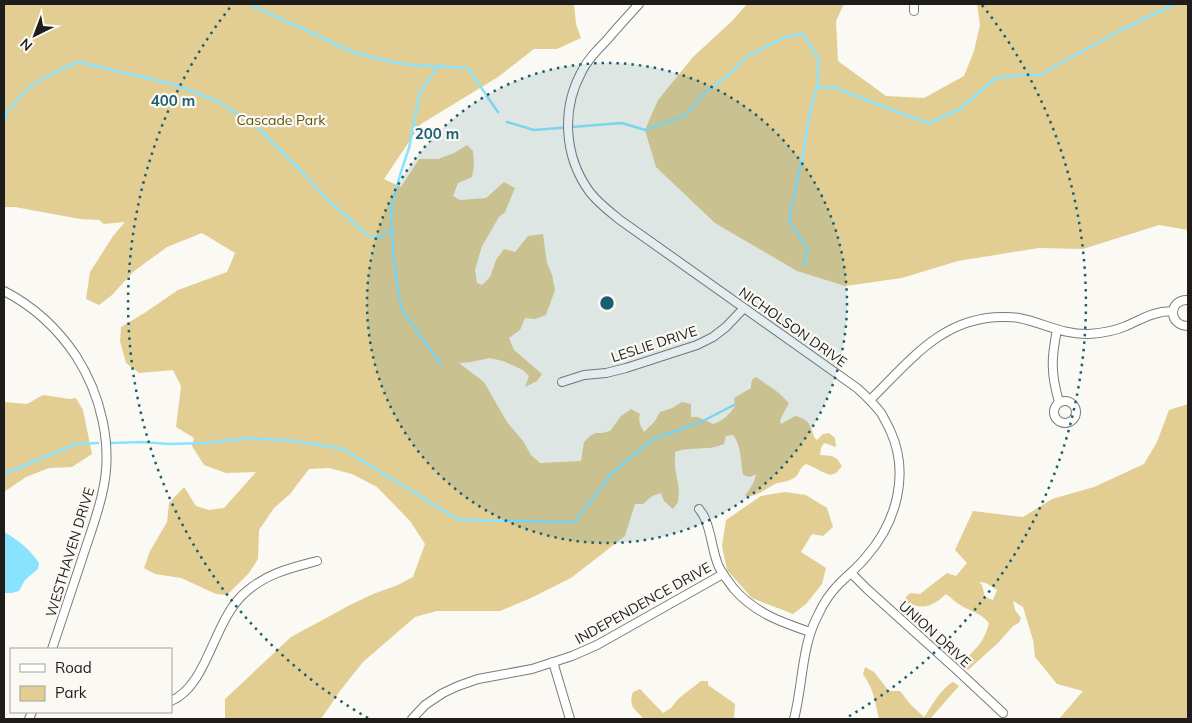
<svg xmlns="http://www.w3.org/2000/svg" width="1192" height="723" viewBox="0 0 1192 723" font-family="Mulish,sans-serif">
  <style>
    .green { fill: #e2ce93; fill-rule: evenodd }
    .water { fill: #8ae3fe }
    .lines { fill: none; stroke-linecap: round; stroke-linejoin: round }
    .stream { stroke: #8ae3fe; stroke-width: 2.5 }
    .minor-casing { stroke: #7c7b77; stroke-width: 10 }
    .minor { stroke: #fff; stroke-width: 8 }
    .ring { fill: none; stroke: #1a5f71; stroke-width: 2.5; stroke-dasharray: 2.5 5 }
    .labels { text-anchor: middle; stroke-width: 4.5; stroke-linejoin: round; paint-order: stroke }
    .park-label { font-size: 14px; fill: #67530b; stroke: #faf9f4 }
    .street-label { font-size: 14px; fill: #1e1d1b; stroke: #faf9f4 }
    .centre { fill: #1a5f71; stroke: #faf9f4; stroke-width: 2.5 }
    .ring-label { font-size: 15px; text-anchor: middle; font-weight: bold; fill: #1a5f71; stroke: #faf9f4; stroke-width: 4.5; stroke-linejoin: round; paint-order: stroke }
  </style>
  <rect width="100%" height="100%" fill="#faf9f4"/>
  <g class="green">
    <path d="M4,4H574L576,24L581,38L557,49H534L498,77L421,124L384,179L401,187L419,159H438L454,153L467,145L473,151L474,166L472,177L458,183L453,196L460,200L486,198L504,182L515,188L505,212L499,217L482,246L475,270L477,283L482,285L490,277L496,260L504,249L515,252L528,236L543,234L547,263L552,275L555,290L546,315L535,319L525,318L520,330L509,338L514,350L542,374L537,381L525,387L529,376L523,370L503,361L490,358L471,362L459,363L484,382L507,422L523,441L531,455L540,463L581,461L584,442L590,436L596,433H602L610,431L621,416L631,409L640,414C638,421 640,425 644,432L655,421L660,412L672,408L682,402L691,404V417H698L713,424C723,421 729,415 735,406L734,398L751,388C751,383 751,379 756,377L779,393L789,403L780,420L781,424L795,416C803,418 808,420 811,428C814,434 812,436 817,440L823,434L829,433L835,438L836,447L824,443L821,448L820,455C832,456 836,455 842,466L836,473L831,475C822,473 815,467 806,464C799,468 800,474 794,478C788,482 781,482 775,484C765,489 756,498 745,496L754,482L756,474L750,477L743,475C740,461 742,447 733,435L726,436L724,444C718,446 713,448 707,448C696,449 686,448 675,452V467L679,490L678,502L673,509L664,501L661,493L652,496L643,504H635L625,536L571,578L531,598L500,611H437L415,617L363,662L340,691L321,719H225V699L291,637L350,605L373,594L398,585L413,577L425,544L410,521L377,487L352,474L329,468L309,469L290,494L274,508L259,530L258,559L249,573L227,595L216,594L181,578L155,574L144,568L150,551L167,522L169,503L184,487L196,506L209,510L224,508L256,472L226,473L204,465L192,446L194,438L176,427L181,386L173,370L139,373L126,363L120,341L121,327L146,312L178,290L227,272L235,253L202,233L167,247L133,272L112,295L99,305L86,299L90,272L113,236L125,222L104,224L99,220L80,219L15,207H4Z"/>
    <polygon points="747,4 844,4 836,21 838,61 886,96 924,98 964,76 974,51 980,25 977,4 1188,4 1188,230 1159,225 1083,249 1039,248 958,261 902,278 845,286 797,271 715,223 656,167 645,130 658,100 693,57 732,21"/>
    <polygon points="43,395 70,399 76,398 83,410 92,454 72,467 49,468 26,477 4,492 4,402 27,404"/>
    <path d="M1188,404V719H1059L1083,691L1057,684L1035,657L1033,640L1023,607L1013,601L1015,610L1021,618L1019,623L1013,626L998,643L968,670L963,668C964,658 976,650 981,642C985,636 987,630 989,623C980,612 973,613 962,606C956,603 952,598 946,594C931,608 924,609 906,603L905,598L910,593L920,594L947,573L956,576L967,563L955,550L973,511L1023,517L1052,499L1094,487L1144,464L1157,442L1169,410ZM979,582L986,583L997,590L993,600L985,597L982,585Z"/>
    <polygon points="785,492 806,495 827,508 833,527 823,536 812,534 801,552 826,568 822,584 806,604 793,614 752,598 727,570 722,546 726,520 761,496"/>
    <path d="M865,667L874,672L889,691H900L911,705L924,717C932,706 940,689 953,682L959,686L930,719H879C875,701 874,690 863,674Z"/>
    <path d="M701,681H708V685L735,704L734,719H644C635,709 628,707 633,692L640,689L663,713L671,708L678,699Z"/>
  </g>
  <path class="water" d="M4,532C18,540 30,549 39,563L38,569L25,580L19,591L12,593H4Z"/>
  <g class="lines">
    <g class="stream">
      <polyline points="253,6 355,53 402,64 468,68 491,102 498,112"/>
      <polyline points="438,67 420,92 409,148 401,172 392,203 391,223 394,261 401,308 441,365"/>
      <polyline points="4,122 7,112 30,86 60,70 78,62 176,85 219,102 258,128 301,171 330,202 367,235 379,238 392,230"/>
      <polyline points="507,122 534,130 622,123 645,130 686,115 704,93 728,76 746,57 785,37 803,34 819,60 817,87 836,88 905,115 929,123 960,109 996,78 1022,75 1039,75 1121,30 1175,4"/>
      <polyline points="804,266 807,248 789,221 804,148 810,111 817,87"/>
      <polyline points="111,443 143,442 169,444 205,443 252,438 295,441 343,449 459,520 575,522 612,473 653,439 701,422 734,405"/>
      <polyline points="4,474 76,444 98,443"/>
    </g>
    <g class="minor-casing">
      <g id="minor">
        <path d="M639,4C628,16 617,28 606,41C597,50 588,59 582,71C561,109 564,156 589,191C597,202 609,211 620,220L857,388C866,396 874,404 881,413C884,418 887,424 890,430C910,473 897,522 866,557C858,567 848,575 839,584C830,593 823,604 818,615C801,647 803,685 794,719"/>
        <polyline points="914,4 914,11"/>
        <path d="M4,291C33,306 58,329 76,356C101,395 113,445 103,490C98,514 89,537 82,559C72,589 62,619 52,649"/>
        <path d="M1188,300C1168,299 1168,326 1188,326"/>
        <path d="M1057,330C1051,359 1051,374 1059,402"/>
        <polyline points="562,382 584,375 606,373 626,368 697,345 713,337 726,327 744,308"/>
        <path d="M870,400C910,361 943,316 1004,317C1009,317 1014,317 1019,318C1044,323 1063,335 1089,334C1102,333 1115,331 1126,326C1136,322 1147,315 1158,313C1163,311 1168,312 1173,311"/>
        <circle cx="1065" cy="412" r="11"/>
        <path d="M699,509C701,512 704,515 705,519C712,534 712,552 719,567C723,575 729,582 734,589C755,613 781,622 810,632"/>
        <polyline points="851,573 867,589 958,671 1003,713"/>
        <polyline points="553,662 570,719"/>
        <path d="M171,701C209,685 213,618 247,591C268,573 291,568 317,561"/>
        <polyline points="29,719 32,712"/>
        <polyline points="412,719 425,705 443,693 458,686 478,679 532,669 572,656 597,645 723,574"/>
      </g>
    </g>
    <use href="#minor" class="minor"/>
  </g>
  <circle cx="607" cy="303" r="240" fill="#1a5f71" fill-opacity=".12"/>
  <g class="ring">
    <circle cx="607" cy="303" r="240"/>
    <path d="M368 718A479 479 0 0 1 232 5M982 5A479 479 0 0 1 846 718"/>
  </g>
  <g class="labels">
    <g class="park-label">
      <text x="281" y="125">Cascade Park</text>
    </g>
    <g class="street-label">
      <text transform="translate(793 327) rotate(35)" y="5">NICHOLSON DRIVE</text>
      <text transform="translate(654 344) rotate(-18)" y="5">LESLIE DRIVE</text>
      <text transform="translate(70 552) rotate(-73)" y="5">WESTHAVEN DRIVE</text>
      <text transform="translate(643 603) rotate(-29)" y="5">INDEPENDENCE DRIVE</text>
      <text transform="translate(935 634) rotate(42)" y="5">UNION DRIVE</text>
    </g>
  </g>
  <circle cx="607" cy="303" r="8" class="centre"/>
  <g class="ring-label">
    <text x="173" y="106">400 m</text>
    <text x="437" y="139">200 m</text>
  </g>
  <rect width="1192" height="723" fill="none" stroke="#1e1d1b" stroke-width="10"/>
  <rect x="10" y="648" width="162" height="65" fill="#faf9f4" stroke="#a2a19d"/>
  <rect x="20" y="664" width="25" height="8" fill="#ffffff" stroke="#a2a19d"/>
  <text x="55" y="673" font-size="15" fill="#1e1d1b">Road</text>
  <rect x="20" y="686" width="25" height="15" fill="#e2ce93" stroke="#a2a19d"/>
  <text x="55" y="698" font-size="15" fill="#1e1d1b">Park</text>
  <g transform="translate(35 35) rotate(222)" stroke="#faf9f4" stroke-width="4" paint-order="stroke">
  <path d="M0-4L9 19L0 12L-9 19Z" fill="#1e1d1b"/>
  <text y="-8" font-size="14" font-weight="bold" text-anchor="middle" fill="#1e1d1b">N</text>
  </g>
</svg>
